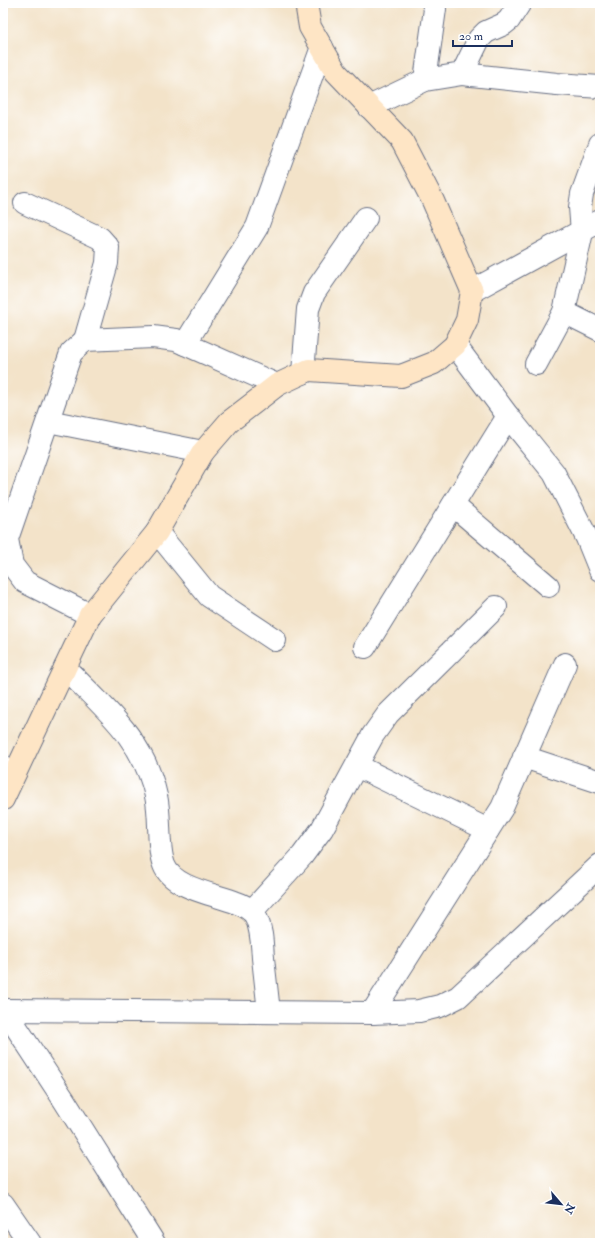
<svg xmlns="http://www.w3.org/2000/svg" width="603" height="1246" viewBox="0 0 603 1246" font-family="'IM FELL Double Pica',serif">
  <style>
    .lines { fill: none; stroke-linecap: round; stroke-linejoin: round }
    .lane-casing { stroke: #676e83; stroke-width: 12 }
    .street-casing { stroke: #676e83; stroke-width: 24 }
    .secondary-casing { stroke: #676e83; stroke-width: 24 }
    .lane { stroke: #fff; stroke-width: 11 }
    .street { stroke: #fff; stroke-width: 22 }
    .secondary { stroke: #fee5c5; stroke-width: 22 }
  </style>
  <rect width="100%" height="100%" fill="#fff"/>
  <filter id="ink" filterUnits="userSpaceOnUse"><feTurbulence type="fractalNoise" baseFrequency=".025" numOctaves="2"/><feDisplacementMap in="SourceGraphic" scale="8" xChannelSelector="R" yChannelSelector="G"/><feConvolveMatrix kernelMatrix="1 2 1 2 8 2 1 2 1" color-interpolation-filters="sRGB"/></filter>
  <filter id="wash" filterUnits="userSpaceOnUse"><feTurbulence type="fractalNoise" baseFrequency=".012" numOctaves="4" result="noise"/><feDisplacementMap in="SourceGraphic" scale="16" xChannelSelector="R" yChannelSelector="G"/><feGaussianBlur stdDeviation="0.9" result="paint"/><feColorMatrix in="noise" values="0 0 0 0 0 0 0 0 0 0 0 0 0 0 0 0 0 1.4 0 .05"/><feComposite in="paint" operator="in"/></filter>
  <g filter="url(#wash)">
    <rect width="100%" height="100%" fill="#f3e3c9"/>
  </g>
  <g filter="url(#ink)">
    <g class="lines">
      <g class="lane-casing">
        <polyline id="lane" points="3,759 17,770"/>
      </g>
      <g class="street-casing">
        <g id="street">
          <polyline points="462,74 557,84 600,87"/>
          <polyline points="425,80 435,9 433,3"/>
          <polyline points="369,107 425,80 462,74 479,39 486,32 504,24 509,20 520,3"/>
          <polyline points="25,203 100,238 108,247 107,263 85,340"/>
          <polyline points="472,291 600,221"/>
          <polyline points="564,312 600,330"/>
          <polyline points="185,344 257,227 322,47"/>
          <polyline points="455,345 508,416 554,473 587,538 600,570"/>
          <polyline points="536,364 564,312 582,232 580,207 582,194 600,144"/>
          <polyline points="303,373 308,309 314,293 366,218"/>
          <polyline points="48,421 203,452"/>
          <polyline points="453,505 548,586"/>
          <polyline points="157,532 209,596 275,640"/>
          <polyline points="90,615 25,582 12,565 7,539 71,353 85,340 153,337 176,340 277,385"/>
          <polyline points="365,647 508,416"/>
          <path d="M65,668C104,708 144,739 156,796C161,816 157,847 164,865C173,889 216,894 237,903C245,906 252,909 256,917C262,930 262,944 263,958C265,976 267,994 269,1012"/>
          <polyline points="524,757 600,782"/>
          <polyline points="357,766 488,830"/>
          <polyline points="252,911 302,856 322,829 373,735 388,714 496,607"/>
          <polyline points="3,1010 372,1013 419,1011 440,1006 458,997 600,865"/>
          <polyline points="5,1010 64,1100 154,1243"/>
          <polyline points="372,1013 502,808 565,664"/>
          <polyline points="3,1204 30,1243"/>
        </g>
      </g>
      <g class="secondary-casing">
        <polyline id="secondary" points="3,799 90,615 157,532 203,452 229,422 277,385 309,370 401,376 434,363 455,345 467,320 472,291 433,201 402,141 336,72 310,27 306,3"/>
      </g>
      <use href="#lane" class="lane"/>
      <use href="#street" class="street"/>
      <use href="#secondary" class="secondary"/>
    </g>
  </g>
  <rect width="603" height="1246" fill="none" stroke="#fff" stroke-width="16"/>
  <g transform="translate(561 1204) rotate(118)" stroke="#ffffff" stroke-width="3" paint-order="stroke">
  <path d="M0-3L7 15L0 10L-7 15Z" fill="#1b2f5e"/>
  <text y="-6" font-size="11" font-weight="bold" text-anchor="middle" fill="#1b2f5e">N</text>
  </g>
  <path d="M453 40v6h59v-6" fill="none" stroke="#1b2f5e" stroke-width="2"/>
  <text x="459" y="40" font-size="12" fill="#1b2f5e" stroke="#ffffff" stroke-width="3" paint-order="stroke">20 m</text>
</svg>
